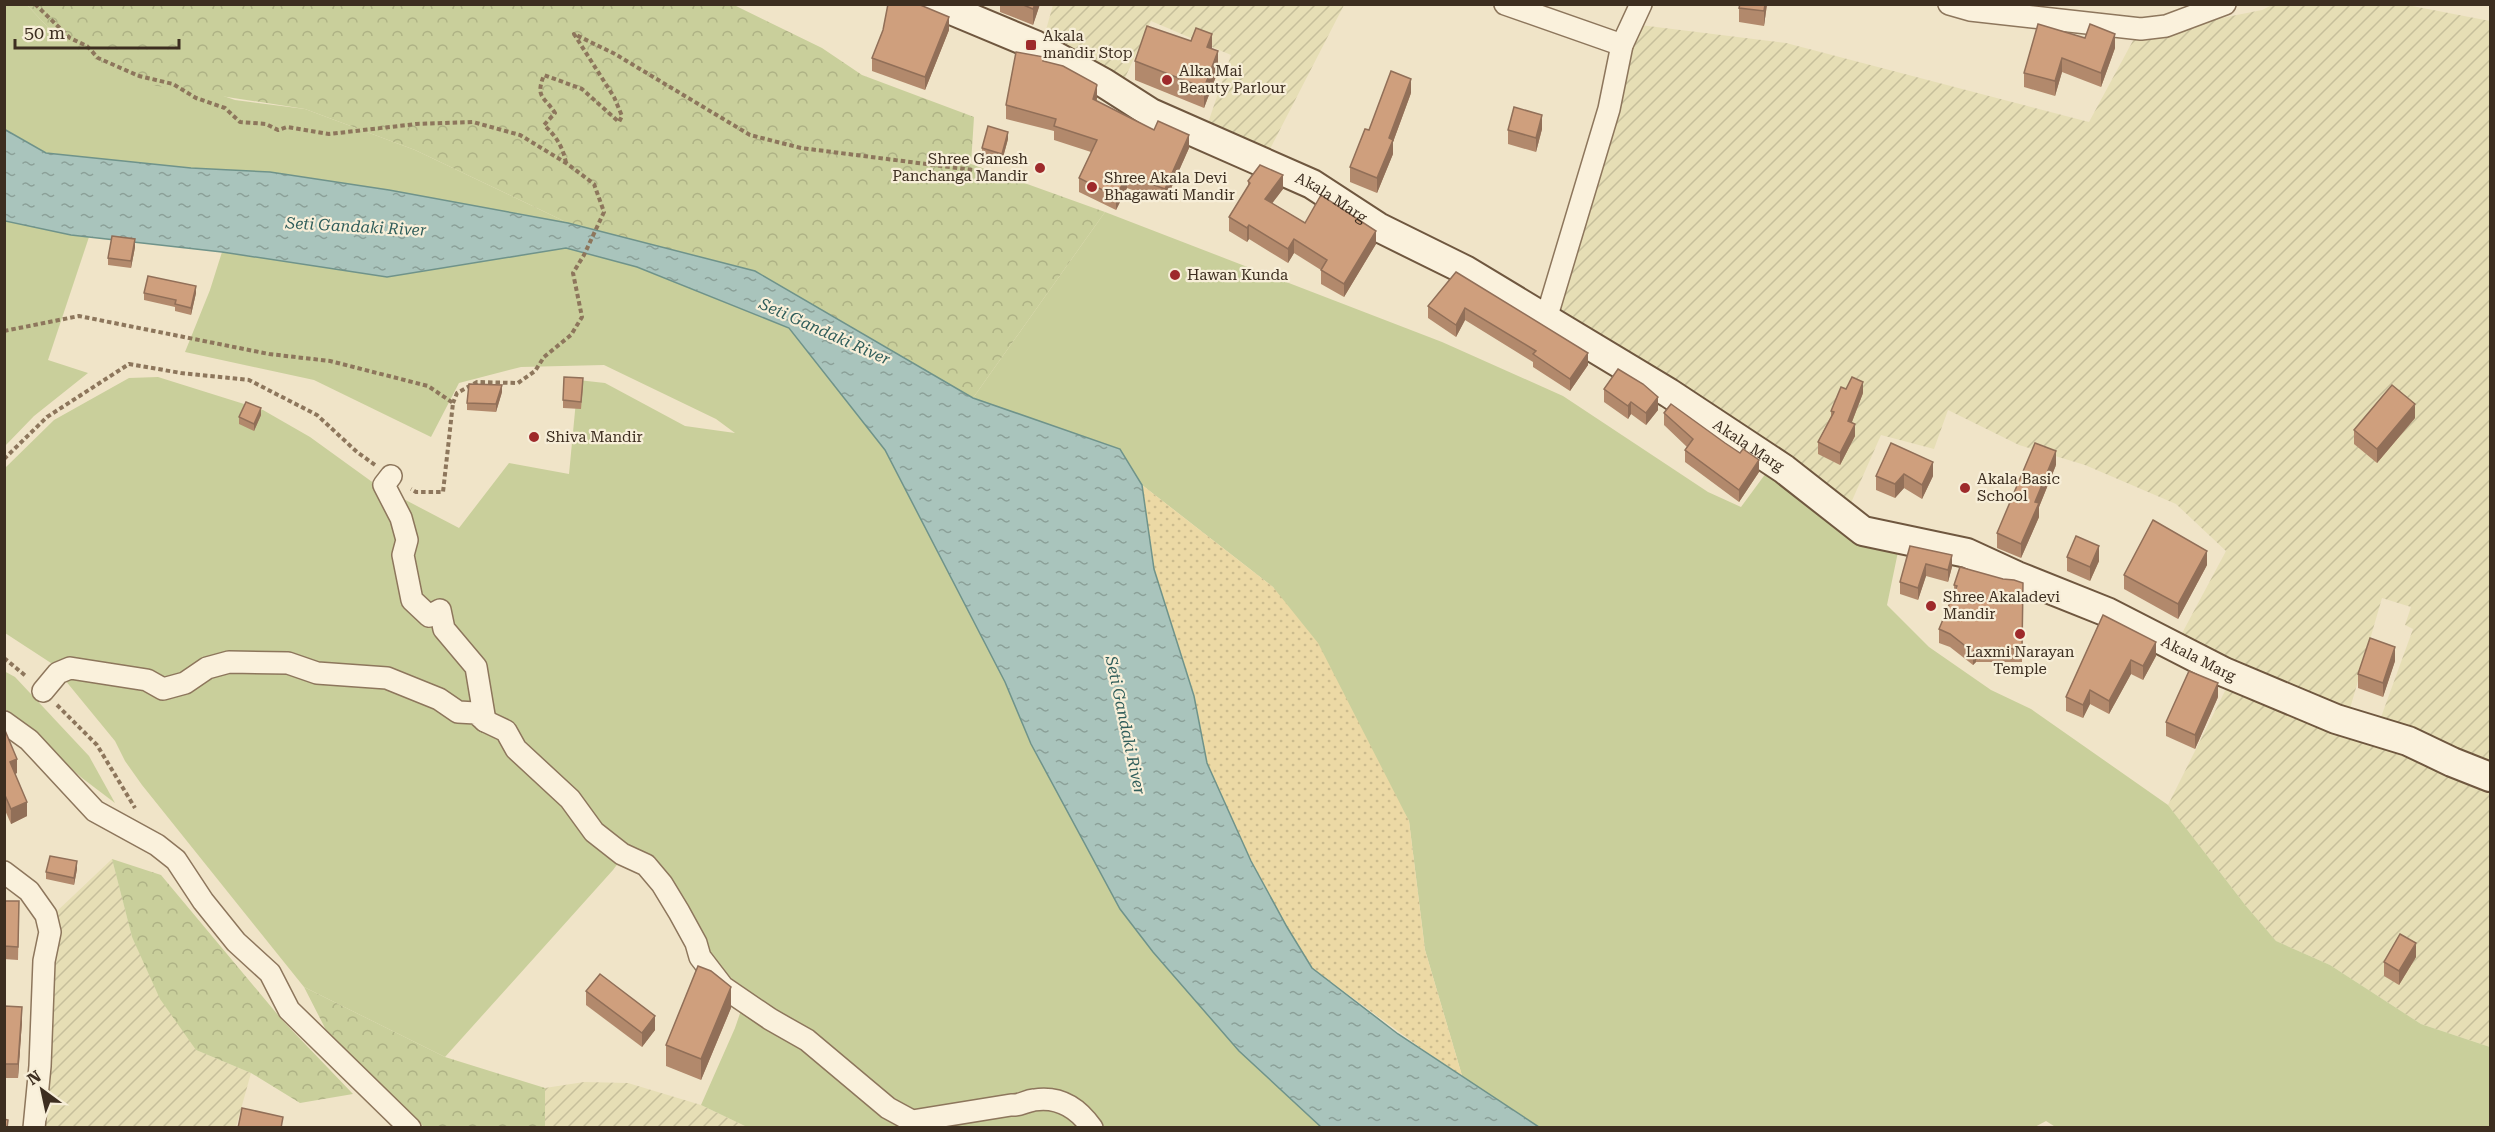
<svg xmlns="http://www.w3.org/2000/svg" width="2495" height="1132" viewBox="0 0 2495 1132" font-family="'Roboto Serif',serif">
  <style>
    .farmland { fill: url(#farmland-furrows) }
    .green { fill: #c9cf9b }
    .forest { fill: url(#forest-crowns) }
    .sand { fill: url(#sand-dots) }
    .water { fill: url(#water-ripples); stroke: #6f938a; stroke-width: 1.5 }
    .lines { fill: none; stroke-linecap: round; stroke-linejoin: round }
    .minor-casing { stroke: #8d765c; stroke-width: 24 }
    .secondary-casing { stroke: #6f573f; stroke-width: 32 }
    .path { stroke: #8d765c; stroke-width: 4; stroke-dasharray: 4.5 3; stroke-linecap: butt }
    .minor { stroke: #faf1dc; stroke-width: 21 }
    .secondary { stroke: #faf1dc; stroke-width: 28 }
    .wall { fill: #b2896c }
    .shaded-wall { fill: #916f58 }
    .building { fill: #cf9f7d; stroke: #916f58; stroke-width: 1.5 }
    .poi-dot { fill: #9e2a2b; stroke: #f7eed8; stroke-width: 2 }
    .labels { text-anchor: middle; stroke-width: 4.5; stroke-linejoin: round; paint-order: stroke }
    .poi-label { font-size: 15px; fill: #3d2e20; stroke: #f7eed8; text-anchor: start }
    .street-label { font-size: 15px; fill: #3d2e20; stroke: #f7eed8 }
    .water-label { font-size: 16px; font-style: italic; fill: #2f5d5a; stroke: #f7eed8 }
  </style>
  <defs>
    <pattern id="farmland-furrows" width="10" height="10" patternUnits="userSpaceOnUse" patternTransform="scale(1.5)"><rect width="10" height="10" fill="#e6deb5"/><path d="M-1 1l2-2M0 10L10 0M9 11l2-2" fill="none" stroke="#c6bf9b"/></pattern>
    <pattern id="forest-crowns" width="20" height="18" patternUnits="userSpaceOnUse" patternTransform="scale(1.5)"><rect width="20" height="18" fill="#c9cf9b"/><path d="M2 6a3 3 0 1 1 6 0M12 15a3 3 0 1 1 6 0" fill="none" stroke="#aeb285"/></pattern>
    <pattern id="sand-dots" width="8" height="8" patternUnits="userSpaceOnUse" patternTransform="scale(1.5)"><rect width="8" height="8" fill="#ecd9a5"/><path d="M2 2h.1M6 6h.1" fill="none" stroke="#cbbb8e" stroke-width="1.8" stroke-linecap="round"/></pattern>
    <pattern id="water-ripples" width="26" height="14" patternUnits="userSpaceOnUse" patternTransform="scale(1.5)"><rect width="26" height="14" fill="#a9c4bc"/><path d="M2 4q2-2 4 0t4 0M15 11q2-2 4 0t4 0" fill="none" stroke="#8ba098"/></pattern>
  </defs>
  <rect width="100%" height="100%" fill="#f0e4c8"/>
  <g class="farmland">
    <polygon points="2274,4 2407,5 2490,21 2490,768 2433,738 2380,720 2413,629 2405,625 2411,607 2382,598 2349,712 2289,691 2180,637 2226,551 2176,504 2085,465 2019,445 1948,410 1934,449 1881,435 1847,512 1558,314 1640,25 1786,43 2089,122 2136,35 2262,10"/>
    <polygon points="1053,5 1344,5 1269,151 1207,126 1231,55 1151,21 1125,78 1044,37"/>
    <polygon points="2227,687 2490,787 2490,1047 2421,1024 2330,965 2276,941 2246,906 2168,805"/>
    <polygon points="112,859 132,937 196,1050 251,1073 236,1127 31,1128 55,913"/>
    <polygon points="584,1082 628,1083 701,1105 747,1127 545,1127 545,1088"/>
  </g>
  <g class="green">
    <polygon points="5,5 27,5 59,39 235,100 305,109 415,150 568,223 389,190 270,172 191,168 46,153 5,129"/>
    <polygon points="1105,212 1442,342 1563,396 1708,492 1741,507 1769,469 1899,547 1887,605 1929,647 1991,690 2031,709 2168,805 2246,906 2276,941 2330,965 2421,1024 2490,1047 2490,1127 2057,1128 2046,1121 2033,1128 1539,1127 1463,1079 1425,950 1409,821 1273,587 1142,485 1120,449 973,398"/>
    <polygon points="5,221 89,237 48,360 88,373 34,416 5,446"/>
    <polygon points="566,248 637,267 789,328 885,450 1005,682 1031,744 1153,952 1239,1051 1321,1127 747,1127 701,1105 735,1028 748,990 721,971 696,926 630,847 613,870 445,1057 304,987 142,785 125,761 115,741 51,663 5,633 5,468 54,420 129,378 158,377 263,410 310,437 375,484 459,528 509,463 569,474 578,380 605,383 685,426 735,433 716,419 604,365 521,367 459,383 431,437 314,380 185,352 210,290 222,252 387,277"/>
    <polygon points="4,671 15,677 89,756 115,803 82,778 5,709"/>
  </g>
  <g class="forest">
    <polygon points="27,5 734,5 822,48 862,75 974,117 971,164 1105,212 973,398 755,271 568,223 415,150 305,109 137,83 59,39"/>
    <polygon points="112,859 161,875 283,1021 353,1094 300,1103 251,1073 196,1050 160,999 132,937"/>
    <polygon points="304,987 445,1057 545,1088 545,1127 424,1127 326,1030"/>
  </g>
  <polygon class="sand" points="1142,485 1273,587 1318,643 1409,821 1425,950 1463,1079 1312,968 1287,927 1251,861 1207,763 1194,695 1154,569"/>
  <polygon class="water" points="4,129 46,153 191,168 270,172 389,190 568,223 755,271 973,398 1120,449 1142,485 1154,569 1194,696 1207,763 1251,861 1287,927 1312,968 1398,1034 1539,1127 1321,1127 1239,1051 1153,952 1120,909 1031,744 1005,682 885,450 789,328 637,267 566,248 387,277 222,252 71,235 5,221"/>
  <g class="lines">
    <g class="minor-casing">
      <g id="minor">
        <polyline points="1505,4 1622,45"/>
        <polyline points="1949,4 1970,10 2141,29 2166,26 2225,4"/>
        <polyline points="1546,319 1609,109 1622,45 1641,4"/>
        <polyline points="391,476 384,485 401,518 407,540 403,555 412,600 429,616 440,610 444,629 476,667 485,721"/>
        <path d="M43,691L58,673L70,668L147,680L163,689L185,683L207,668L229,662L288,663L317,673L387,678L439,699L458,712L476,713L485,721L506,731L516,749L570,799L594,832L622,854L646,865L662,884L679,912L696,943L700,957L723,987L770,1019L807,1040L888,1108L912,1121L1011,1105C1020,1106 1025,1101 1034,1100C1059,1096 1078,1108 1092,1128"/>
        <polyline points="4,722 29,740 95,811 157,845 176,860 203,901 236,942 270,973 289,1010 410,1128"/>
        <polyline points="4,872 29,891 46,915 50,932 44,961 40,1066 34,1128"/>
      </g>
    </g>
    <g class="secondary-casing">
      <g id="secondary">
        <path id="s1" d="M937,4L1035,45L1104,83L1151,113L1312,184L1378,227L1465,270L1669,393L1784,469L1863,531L1967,553L2017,576L2107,612L2224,672L2336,719L2408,741L2452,762L2490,777"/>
      </g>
    </g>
    <g class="path">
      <polyline points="35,4 70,38 87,46 98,58 139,76 173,84 196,98 225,108 240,122 266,124 278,130 287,127 329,134 416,124 473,122 520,135 566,163 594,184 604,212 584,255 573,273 582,317 571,335 544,357 535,371 518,383 477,382 457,393 453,403"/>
      <path d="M566,163C563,147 556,136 544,125L555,113C544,96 535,98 544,75L582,89L619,122L622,116L614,97L574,34L615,54L750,135L801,148L981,171"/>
      <polyline points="4,331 79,316 269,354 330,361 428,386 453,403 443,492 416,492 411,489"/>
      <polyline points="4,459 47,417 129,364 181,373 249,380 317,415 357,452 375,465"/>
      <polyline points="4,658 27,677"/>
      <polyline points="57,705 97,745 135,808"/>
    </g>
    <use href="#minor" class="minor"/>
    <use href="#secondary" class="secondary"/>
  </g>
  <g class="wall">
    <polygon points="1000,4 1040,4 1033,25 1000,12"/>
    <polygon points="1740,4 1767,4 1764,26 1739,22 1739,8"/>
    <polygon points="949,30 925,90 872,71 872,58"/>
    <polygon points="2085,38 2115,48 2101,87 2062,72 2055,96 2024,87 2024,73"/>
    <polygon points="1212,49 1218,71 1204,108 1135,80 1135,61"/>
    <polygon points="1044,61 1097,98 1097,101 1189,148 1165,202 1127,188 1116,210 1079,192 1079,178 1091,152 1054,140 1054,131 1006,119 1006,105"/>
    <polygon points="1411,93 1393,142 1393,154 1377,193 1350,182 1350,167 1369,130"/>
    <polygon points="1542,129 1536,152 1508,144 1508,130"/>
    <polygon points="1008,139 1002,161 982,156 982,148"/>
    <polygon points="1248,181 1283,189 1272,203 1305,223 1376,244 1344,297 1321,284 1321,270 1294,253 1288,263 1249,239 1247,242 1229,231 1229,217 1248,187"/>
    <polygon points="135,247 131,268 108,265 108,258"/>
    <polygon points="1456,272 1588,365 1570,391 1533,367 1533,362 1465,320 1456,337 1428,318 1428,306"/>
    <polygon points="144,293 196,293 191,315 175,311 175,307 144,300"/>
    <polygon points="583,385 581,409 563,408 563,400"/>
    <polygon points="1604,389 1658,410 1646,425 1631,414 1628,419 1604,402"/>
    <polygon points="502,392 496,412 467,410 467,403"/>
    <polygon points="1863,393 1852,422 1855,436 1840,465 1818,454 1818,442 1831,416 1831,411"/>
    <polygon points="1664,413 1759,472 1739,502 1685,462 1685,450 1687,447 1664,425"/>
    <polygon points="261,415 254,431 239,424 239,417"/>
    <polygon points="2415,418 2377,463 2354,444 2354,430"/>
    <polygon points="1891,443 1933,476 1922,499 1904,488 1895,498 1876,490 1876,476"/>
    <polygon points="2056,465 2039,507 2039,517 2021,558 1997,548 1997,533"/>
    <polygon points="1910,546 1952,567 1948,582 1926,576 1918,600 1900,594 1900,582"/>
    <polygon points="2067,557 2099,561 2090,581 2067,571"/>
    <polygon points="2207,565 2178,619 2124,589 2124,575"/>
    <polygon points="2003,579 2023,583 2022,662 1976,662 1973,665 1950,647 1939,643 1939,629 1954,591 1954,585"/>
    <polygon points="2103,615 2156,656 2143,680 2131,674 2109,714 2090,704 2083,718 2066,711 2066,697"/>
    <polygon points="2395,661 2383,697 2358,688 2358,674"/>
    <polygon points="2218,697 2195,749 2166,736 2166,722"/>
    <polygon points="4,728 17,773 15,774 27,816 11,824 4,808"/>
    <polygon points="77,869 74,885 46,879 46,872"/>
    <polygon points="4,901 19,914 18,960 4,959"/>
    <polygon points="2416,957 2399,985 2384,976 2384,962"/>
    <polygon points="586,991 655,1030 642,1047 586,1005"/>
    <polygon points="4,1006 22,1021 18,1078 4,1078"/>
    <polygon points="731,1008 701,1080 666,1066 666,1045"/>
  </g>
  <g class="shaded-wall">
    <polygon points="1035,4 1040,4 1033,25 1033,9"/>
    <polygon points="1765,4 1767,4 1764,26 1764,11"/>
    <polygon points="949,17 949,30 925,90 925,77"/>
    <polygon points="1212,34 1212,53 1207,47"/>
    <polygon points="2115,34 2115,48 2101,87 2101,73"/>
    <polygon points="1218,51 1218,71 1204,108 1204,88"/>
    <polygon points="2062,58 2062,72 2055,96 2055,81"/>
    <polygon points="1411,79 1411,93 1393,142 1393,154 1377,193 1377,178 1389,138"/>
    <polygon points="1097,85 1097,98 1093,112 1093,99"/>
    <polygon points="1542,115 1542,129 1536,152 1536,138"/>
    <polygon points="1008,132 1008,139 1002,161 1002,154"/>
    <polygon points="1189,135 1189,148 1165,202 1165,189"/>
    <polygon points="1127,175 1127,188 1116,210 1116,197"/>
    <polygon points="1283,175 1283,189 1265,213 1265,199"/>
    <polygon points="1249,225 1249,239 1247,242 1247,228"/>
    <polygon points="1376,231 1376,244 1344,297 1344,284"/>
    <polygon points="135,239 135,247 131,268 131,261"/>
    <polygon points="1294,239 1294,253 1288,263 1288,249"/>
    <polygon points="196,286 196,293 191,315 191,308"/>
    <polygon points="1465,308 1465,320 1456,337 1456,325"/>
    <polygon points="1588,353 1588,365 1570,391 1570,379"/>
    <polygon points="1863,382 1863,393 1848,432 1848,421"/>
    <polygon points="502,385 502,392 496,412 496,404"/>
    <polygon points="1658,397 1658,410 1646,425 1646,413"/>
    <polygon points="1631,402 1631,414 1628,419 1628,406"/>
    <polygon points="2415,404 2415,418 2377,463 2377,449"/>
    <polygon points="261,408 261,415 254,431 254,424"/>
    <polygon points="1855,424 1855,436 1840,465 1840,453"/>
    <polygon points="2056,451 2056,465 2039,507 2039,517 2021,558 2021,544 2035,502"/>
    <polygon points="1759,460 1759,472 1739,502 1739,490"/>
    <polygon points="1933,462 1933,476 1922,499 1922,485"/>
    <polygon points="1904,474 1904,488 1895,498 1895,484"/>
    <polygon points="2099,546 2099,561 2090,581 2090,567"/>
    <polygon points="2207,551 2207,565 2178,619 2178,604"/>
    <polygon points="1952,555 1952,567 1948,582 1948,570"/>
    <polygon points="1926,564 1926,576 1918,600 1918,588"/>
    <polygon points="2156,642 2156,656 2143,680 2143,666"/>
    <polygon points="2395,647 2395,661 2383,697 2383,683"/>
    <polygon points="1976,648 1976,662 1973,665 1973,652"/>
    <polygon points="2131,660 2131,674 2109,714 2109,701"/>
    <polygon points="2218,683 2218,697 2195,749 2195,735"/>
    <polygon points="2090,690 2090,704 2083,718 2083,705"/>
    <polygon points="17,759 17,773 10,776 10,762"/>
    <polygon points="27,802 27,816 11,824 11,809"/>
    <polygon points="77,861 77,869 74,885 74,878"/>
    <polygon points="2416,943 2416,957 2399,985 2399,971"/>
    <polygon points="731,987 731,1008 701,1080 701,1059"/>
    <polygon points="22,1007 22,1021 18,1078 18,1064"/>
    <polygon points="655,1016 655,1030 642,1047 642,1033"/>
  </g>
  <g class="building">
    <polygon points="888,4 918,4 949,17 925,77 872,58 883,30"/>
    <polygon points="1021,4 1035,4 1033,9"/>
    <polygon points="1740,4 1765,4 1764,11 1739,8"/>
    <polygon points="2038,24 2085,38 2090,24 2115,34 2101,73 2062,58 2055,81 2024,73"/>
    <polygon points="1147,26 1191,41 1196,28 1212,34 1207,47 1218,51 1204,88 1135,61"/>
    <polygon points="1016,52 1044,57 1043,61 1063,66 1096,84 1097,85 1093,99 1154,130 1158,121 1189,135 1165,189 1127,175 1116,197 1079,178 1097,140 1054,126 1056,119 1006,105"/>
    <polygon points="1391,71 1411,79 1389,138 1393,140 1377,178 1350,167 1365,129 1369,130"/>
    <polygon points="1514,107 1542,115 1536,138 1508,130"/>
    <polygon points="988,126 1008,132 1002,154 982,148"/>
    <polygon points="1260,165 1283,175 1265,199 1305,223 1321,195 1376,231 1344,284 1321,270 1327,260 1294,239 1288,249 1249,225 1247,228 1229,217 1250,183 1248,181"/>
    <polygon points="112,236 135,239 131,261 108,258"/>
    <polygon points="1456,272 1588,353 1570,379 1533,354 1536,351 1465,308 1456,325 1428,306"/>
    <polygon points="148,276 196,286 191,308 175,304 176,300 144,293"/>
    <polygon points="1618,369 1643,384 1658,397 1646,413 1631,402 1628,406 1604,389"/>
    <polygon points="564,377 583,378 581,402 563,400"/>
    <polygon points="1852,377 1863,382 1848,421 1855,424 1840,453 1818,442 1834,412 1831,411 1841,387 1846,389"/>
    <polygon points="469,384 502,385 496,404 467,403"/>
    <polygon points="2392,385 2415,404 2377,449 2354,430"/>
    <polygon points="246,402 261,408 254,424 239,417"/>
    <polygon points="1671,404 1725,443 1740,453 1743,449 1759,460 1739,490 1685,450 1693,439 1664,413"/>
    <polygon points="1891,443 1933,462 1922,485 1904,474 1895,484 1876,476"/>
    <polygon points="2035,443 2056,451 2035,502 2039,503 2021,544 1997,533"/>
    <polygon points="2153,520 2207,551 2178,604 2124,575"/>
    <polygon points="2076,536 2099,546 2090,567 2067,557"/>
    <polygon points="1910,546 1952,555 1948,570 1926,564 1918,588 1900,582"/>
    <polygon points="1960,567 2003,579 2014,580 2023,583 2022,649 1976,648 1973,652 1950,634 1939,629 1957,586 1954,585"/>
    <polygon points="2103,615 2156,642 2143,666 2131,660 2109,701 2090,690 2083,705 2066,697"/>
    <polygon points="2370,638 2395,647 2383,683 2358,674"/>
    <polygon points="2189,671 2218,683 2195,735 2166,722"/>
    <polygon points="4,728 17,759 10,762 27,802 11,809 4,793"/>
    <polygon points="50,856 77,861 74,878 46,872"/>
    <polygon points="4,901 19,901 18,947 4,946"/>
    <polygon points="2400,934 2416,943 2399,971 2384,962"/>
    <polygon points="698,966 711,971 731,987 701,1059 666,1045"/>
    <polygon points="600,974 655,1016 642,1033 586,991"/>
    <polygon points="4,1006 22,1007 18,1064 4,1064"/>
    <polygon points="242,1108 283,1117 281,1128 238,1128"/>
    <polygon points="4,1119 8,1120 7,1128 4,1128"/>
  </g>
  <g class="poi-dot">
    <rect x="1025" y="39" width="12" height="12" rx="3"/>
    <circle cx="1167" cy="80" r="6"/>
    <circle cx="1040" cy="168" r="6"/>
    <circle cx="1092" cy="187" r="6"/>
    <circle cx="1175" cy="275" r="6"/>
    <circle cx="534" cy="437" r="6"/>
    <circle cx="1965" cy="488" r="6"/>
    <circle cx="1931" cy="606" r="6"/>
    <circle cx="2020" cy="634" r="6"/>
  </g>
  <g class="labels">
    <g class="poi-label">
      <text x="1043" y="41">Akala<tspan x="1043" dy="17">mandir Stop</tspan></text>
      <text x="1179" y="76">Alka Mai<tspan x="1179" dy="17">Beauty Parlour</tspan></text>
      <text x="1028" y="164" text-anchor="end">Shree Ganesh<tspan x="1028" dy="17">Panchanga Mandir</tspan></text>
      <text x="1104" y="183">Shree Akala Devi<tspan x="1104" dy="17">Bhagawati Mandir</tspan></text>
      <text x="1187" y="280">Hawan Kunda</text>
      <text x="546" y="442">Shiva Mandir</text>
      <text x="1977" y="484">Akala Basic<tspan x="1977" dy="17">School</tspan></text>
      <text x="1943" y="602">Shree Akaladevi<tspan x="1943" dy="17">Mandir</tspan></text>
      <text x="2020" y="657" text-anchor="middle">Laxmi Narayan<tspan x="2020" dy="17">Temple</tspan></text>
    </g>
    <g class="street-label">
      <text dy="5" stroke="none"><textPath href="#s1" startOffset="440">Akala Marg</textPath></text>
      <text dy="5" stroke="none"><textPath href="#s1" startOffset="926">Akala Marg</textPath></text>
      <text dy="5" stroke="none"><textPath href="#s1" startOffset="1430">Akala Marg</textPath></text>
    </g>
    <g class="water-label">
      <text transform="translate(356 226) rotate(3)" y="6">Seti Gandaki River</text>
      <text transform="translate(825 331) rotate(24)" y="6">Seti Gandaki River</text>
      <text transform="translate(1126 725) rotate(78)" y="6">Seti Gandaki River</text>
    </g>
  </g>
  <rect width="2495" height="1132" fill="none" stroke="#3d2e20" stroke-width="12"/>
  <g transform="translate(42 1090) rotate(327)" stroke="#f7eed8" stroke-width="4.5" paint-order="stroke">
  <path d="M0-4.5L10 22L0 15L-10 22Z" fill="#3d2e20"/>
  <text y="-9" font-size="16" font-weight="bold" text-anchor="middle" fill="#3d2e20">N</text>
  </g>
  <path d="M15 39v9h164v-9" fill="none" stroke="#3d2e20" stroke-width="3"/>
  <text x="24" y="39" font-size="18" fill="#3d2e20" stroke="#f7eed8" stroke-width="4.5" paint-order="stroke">50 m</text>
</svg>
